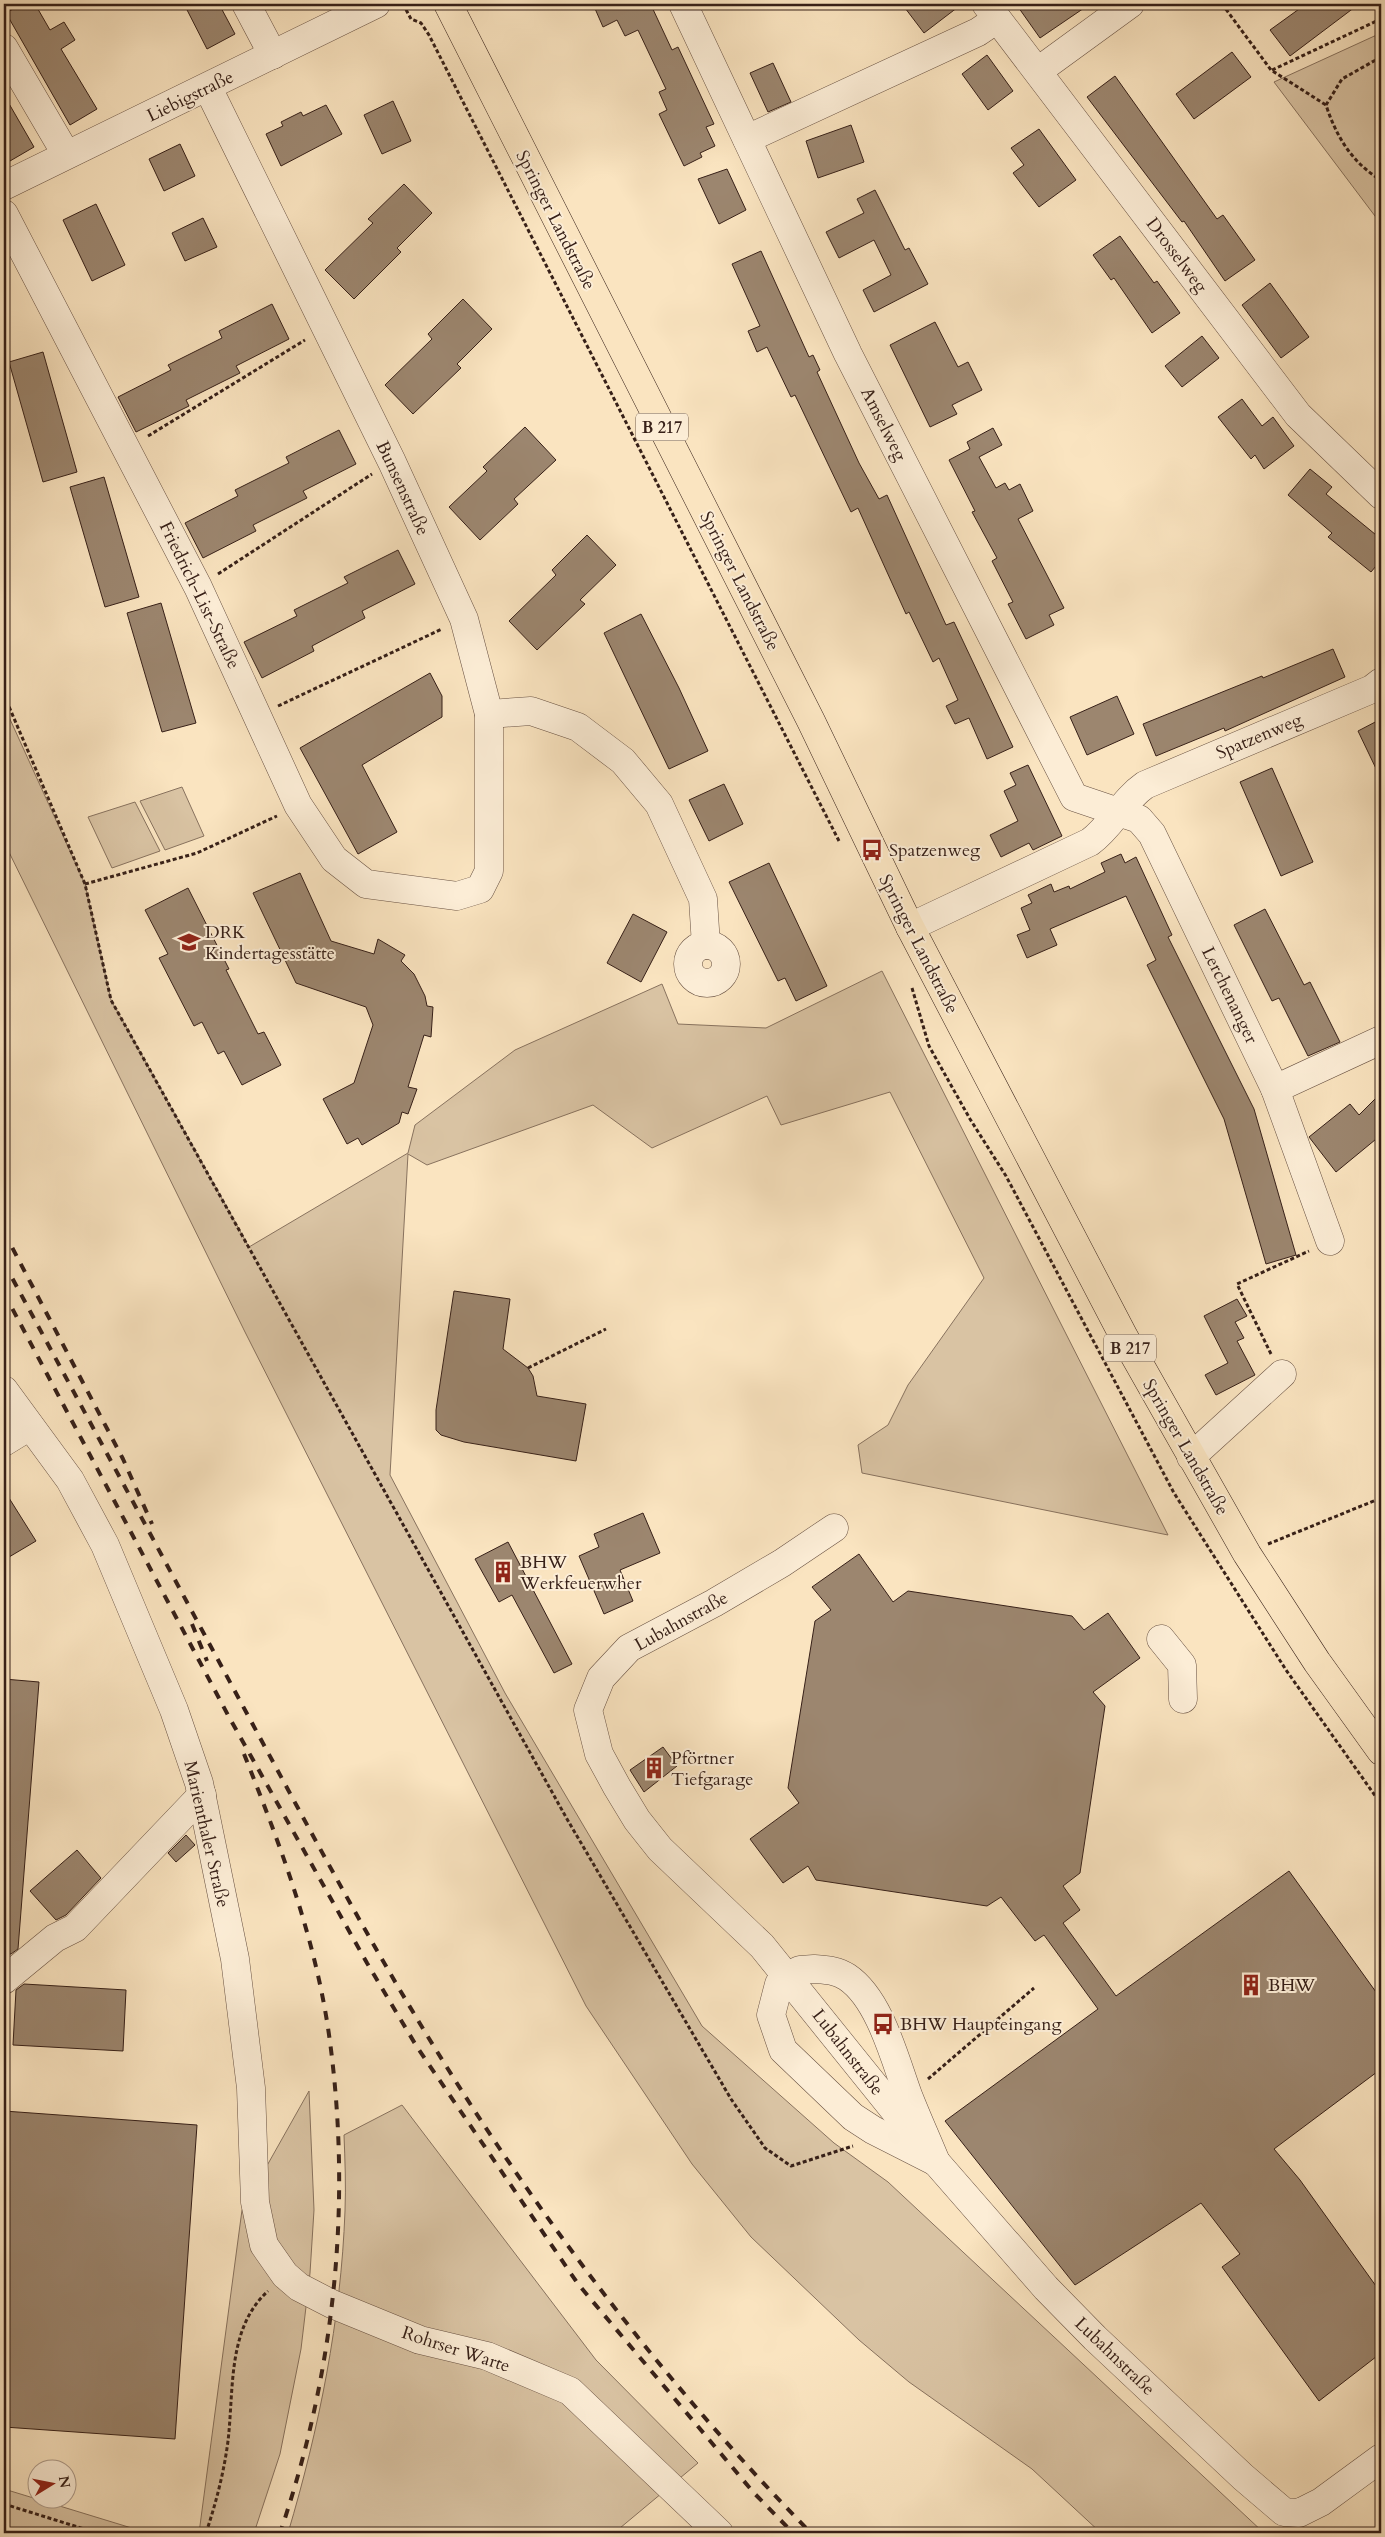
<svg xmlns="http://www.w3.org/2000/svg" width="1385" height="2537" viewBox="0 0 1385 2537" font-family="Cardo,serif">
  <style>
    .green { fill: #d9c3a3; stroke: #88725e }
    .building { fill: #9c866f; stroke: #372018 }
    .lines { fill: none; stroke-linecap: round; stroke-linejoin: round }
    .minor-casing { stroke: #685142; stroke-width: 29 }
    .major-casing { stroke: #372018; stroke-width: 29 }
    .path { stroke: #372018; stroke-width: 3; stroke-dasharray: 4 2.5; stroke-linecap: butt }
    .minor { stroke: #fcedd6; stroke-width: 28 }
    .major { stroke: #fae4c0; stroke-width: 28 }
    .rail { stroke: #372018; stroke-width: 4; stroke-dasharray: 9 9; stroke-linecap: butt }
    .labels { text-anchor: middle; stroke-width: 4; stroke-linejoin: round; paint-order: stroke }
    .shield { fill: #fcedd6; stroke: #725e51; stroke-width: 1 }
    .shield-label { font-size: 16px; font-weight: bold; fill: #372018 }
    .street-label { font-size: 18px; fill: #372018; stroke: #fcedd6 }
    .poi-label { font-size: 18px; fill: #372018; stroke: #fcedd6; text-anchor: start }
  </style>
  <rect width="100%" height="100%" fill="#fae4c0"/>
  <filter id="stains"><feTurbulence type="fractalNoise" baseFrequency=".004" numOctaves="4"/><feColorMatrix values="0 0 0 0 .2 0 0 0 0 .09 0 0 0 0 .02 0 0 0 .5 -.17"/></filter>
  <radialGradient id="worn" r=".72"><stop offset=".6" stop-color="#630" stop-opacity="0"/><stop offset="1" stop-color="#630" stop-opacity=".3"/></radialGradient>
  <g class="green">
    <polygon points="1381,33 1381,224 1274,82"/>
    <polygon points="4,706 85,884 111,1000 249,1247 408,1153 415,1125 515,1050 662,984 678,1024 766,1028 882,971 1168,1535 862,1473 858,1445 888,1425 908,1385 984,1278 890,1092 781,1125 767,1096 652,1148 593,1105 427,1165 408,1154 390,1475 505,1693 702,2026 834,2143 888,2182 1264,2533 1101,2533 1032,2469 909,2382 859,2340 751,2237 692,2164 586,2006 245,1332 4,842"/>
    <polygon points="182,787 204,836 165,850 140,801"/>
    <polygon points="135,802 160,851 112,868 88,817"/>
    <polygon points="309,2091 314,2210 310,2273 301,2349 280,2454 254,2533 199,2533 242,2210"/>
    <path d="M402,2105L596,2360L698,2463L614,2533H288C319,2429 341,2320 345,2211C346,2186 345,2160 344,2135Z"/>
    <polygon points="4,2489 148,2533 4,2533"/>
  </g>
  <g class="building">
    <polygon points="22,4 35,4 50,30 64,22 75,40 61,49 97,109 70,125 6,13"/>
    <polygon points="184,4 219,4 235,34 207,49"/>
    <polygon points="593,4 653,4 651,5 672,50 678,47 714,124 706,127 715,146 700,153 702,157 684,166 659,114 667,110 659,92 666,89 638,30 625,36 617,20 603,27"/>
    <polygon points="902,4 962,4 924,33"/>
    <polygon points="1016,4 1090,4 1040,38"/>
    <polygon points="1306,4 1359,4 1290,56 1270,30"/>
    <polygon points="1232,52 1251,77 1194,119 1176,94"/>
    <polygon points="987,55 1013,91 988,110 962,74"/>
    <polygon points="773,63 791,102 768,112 750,73"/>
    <polygon points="1115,76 1217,219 1223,215 1255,260 1225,281 1184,221 1182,222 1087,97"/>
    <polygon points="4,95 34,147 10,161 4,151"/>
    <polygon points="393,101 411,141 382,154 364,115"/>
    <polygon points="326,105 342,134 281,166 266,134 283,126 281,122 301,112 303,116"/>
    <polygon points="851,125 864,162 818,178 806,141"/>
    <polygon points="1039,129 1076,180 1039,207 1013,173 1024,165 1011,148"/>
    <polygon points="180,144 195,176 164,191 149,159"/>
    <polygon points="727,169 746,210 719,224 698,179"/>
    <polygon points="404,184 432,213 397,248 401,252 354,299 325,270 373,223 368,219"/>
    <polygon points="875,190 905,250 909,248 928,284 874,312 863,290 891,275 874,240 839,258 826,232 864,213 857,199"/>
    <polygon points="96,204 125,265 92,281 63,220"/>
    <polygon points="203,218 217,247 185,261 172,233"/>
    <polygon points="1120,236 1154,283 1157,281 1180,313 1152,333 1114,278 1111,280 1093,255"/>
    <polygon points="761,251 809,357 813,355 820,370 817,372 859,463 879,499 887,495 946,625 954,622 1013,747 987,759 969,718 955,724 946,706 958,700 939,658 933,662 909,612 906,614 858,508 851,512 795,395 791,397 767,347 757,352 748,331 760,326 732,264"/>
    <polygon points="1270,283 1309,337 1281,358 1242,305"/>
    <polygon points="463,299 492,329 457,364 461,368 413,414 385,385 432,339 428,334"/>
    <polygon points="272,304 289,339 236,366 240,373 186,400 189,406 136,432 118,397 171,370 168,365 222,338 219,331"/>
    <polygon points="935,322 958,367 968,362 982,390 952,405 957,414 930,427 890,345"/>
    <polygon points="1202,336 1219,358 1182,387 1165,366"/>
    <polygon points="43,352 77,472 43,482 9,362"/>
    <polygon points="1242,399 1262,426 1273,417 1294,446 1264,469 1255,455 1251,459 1218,417"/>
    <polygon points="525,427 556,460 514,499 518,504 480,540 449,507 487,471 483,467"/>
    <polygon points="993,428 1002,445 979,457 996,488 1005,483 1009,490 1020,484 1033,511 1018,519 1064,608 1049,615 1054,625 1026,639 1008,604 1013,602 992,561 997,558 972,512 975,511 949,460 970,449 967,442"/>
    <polygon points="339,430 356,464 303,491 307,498 253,525 256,531 203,558 185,523 238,496 235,490 289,463 286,457"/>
    <polygon points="1310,469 1332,487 1326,494 1381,539 1381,560 1371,572 1328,537 1332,533 1288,495"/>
    <polygon points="104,477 139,597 105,607 70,487"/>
    <polygon points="587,535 616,565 580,600 585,604 537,650 509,621 556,575 552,570"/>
    <polygon points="398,550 415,584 362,611 365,618 312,646 314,651 262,678 244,642 297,616 294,610 348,583 344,577"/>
    <polygon points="161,603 196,723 162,732 127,613"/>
    <polygon points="641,614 679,688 708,751 669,769 604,633"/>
    <polygon points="1333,649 1345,677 1225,731 1224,728 1156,756 1143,724 1262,676 1263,678"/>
    <polygon points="430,673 442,696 442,717 362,765 397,832 358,854 300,748"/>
    <polygon points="1117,696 1134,734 1087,755 1070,717"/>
    <polygon points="1381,719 1381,779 1358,731"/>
    <polygon points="1028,765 1062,836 1033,850 1029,843 1001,857 990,835 1018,821 1004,791 1016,785 1010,773"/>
    <polygon points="1272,768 1313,862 1281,876 1240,782"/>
    <polygon points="724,784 743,824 709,841 689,800"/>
    <polygon points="1121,854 1125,863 1136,857 1172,935 1168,937 1254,1109 1296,1255 1266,1264 1224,1119 1147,965 1156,960 1126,896 1050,929 1057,945 1027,958 1017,935 1030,930 1021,908 1032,903 1028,895 1051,884 1054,892 1069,886 1070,889 1105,872 1101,863"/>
    <polygon points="769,863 827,986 796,1001 785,978 778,981 729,882"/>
    <polygon points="300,873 331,941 374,954 378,939 405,955 401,961 414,974 425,996 427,1006 433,1007 431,1037 424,1035 408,1087 417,1089 408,1114 402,1112 399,1123 362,1145 358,1138 347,1144 323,1099 354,1083 373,1025 366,1007 296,983 253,893"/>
    <polygon points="188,888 229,969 226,970 258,1034 264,1032 281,1065 242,1085 224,1051 218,1054 202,1022 194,1026 159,958 168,954 145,910"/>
    <polygon points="1265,909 1304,985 1310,982 1340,1042 1308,1056 1279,998 1272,1001 1234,925"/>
    <polygon points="633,914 667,932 641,982 607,963"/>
    <polygon points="1381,1093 1381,1135 1336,1172 1309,1137 1350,1104 1359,1115"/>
    <polygon points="454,1291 510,1299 503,1349 528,1368 533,1376 537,1396 586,1404 576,1461 464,1442 441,1435 436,1430 436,1410"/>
    <polygon points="1237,1299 1247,1316 1235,1322 1244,1338 1237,1341 1255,1375 1216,1395 1205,1375 1228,1363 1204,1316"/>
    <polygon points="4,1490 36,1541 4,1560"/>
    <polygon points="643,1513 660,1553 620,1570 633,1601 604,1614 579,1556 599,1547 594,1534"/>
    <polygon points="508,1542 572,1664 554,1673 512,1595 499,1602 475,1559"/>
    <polygon points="859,1554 893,1602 908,1591 1072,1616 1084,1630 1108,1613 1140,1658 1093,1692 1105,1706 1080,1873 1063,1886 1080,1910 1063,1923 1116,1996 1289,1871 1381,1999 1381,2069 1274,2149 1300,2180 1381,2293 1381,2353 1319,2401 1222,2267 1240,2254 1201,2203 1075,2285 945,2121 1098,2009 1044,1935 1035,1941 1001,1897 987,1906 816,1880 808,1866 783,1883 750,1839 799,1803 788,1788 815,1621 831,1610 812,1587"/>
    <polygon points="4,1679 39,1682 18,1949 11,1954 4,1954"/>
    <polygon points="663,1747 677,1766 644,1792 630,1770"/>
    <polygon points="186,1835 195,1845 176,1862 168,1853"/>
    <polygon points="77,1850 101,1878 66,1915 56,1920 30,1891"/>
    <polygon points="24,1984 126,1990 123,2051 13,2045 16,1990"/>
    <polygon points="4,2111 197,2125 175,2439 4,2427"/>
  </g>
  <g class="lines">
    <g class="minor-casing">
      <g id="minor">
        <polyline points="246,4 273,55"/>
        <polyline points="683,4 848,354 1074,797 1139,819 1152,834 1275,1089 1381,1040"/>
        <polyline points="986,4 1298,415 1381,495"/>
        <polyline points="4,48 66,154"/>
        <polyline points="1038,71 1130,4"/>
        <polyline points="747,139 978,32 997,19"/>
        <polyline points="4,186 376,4"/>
        <polyline points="4,214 198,587 298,805 334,859 366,884 457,896 480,889 489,871 489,714 464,619 392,462 208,88"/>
        <polyline points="489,714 531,711 578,727 623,761 659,804 703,899 706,945"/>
        <path d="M910,927L1090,842C1112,826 1122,801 1145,785L1372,689L1381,682"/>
        <circle cx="707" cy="964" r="19"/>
        <polyline points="1275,1089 1330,1241"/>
        <polyline points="4,1390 70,1480 105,1545 174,1710 199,1783 235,1959 251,2088 255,2202 264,2245 285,2275 299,2287 332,2304 420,2340 487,2356 570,2391 719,2533"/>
        <polyline points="4,1442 30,1426"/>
        <polyline points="1191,1457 1282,1374"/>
        <polyline points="834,1528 782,1563 714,1603 629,1648 601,1678 588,1710 599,1754 617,1787 637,1820 660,1849 762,1946 936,2162 1046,2288 1095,2338 1243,2477 1284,2512 1299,2513 1321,2502 1381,2458"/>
        <polyline points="1161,1639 1182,1665 1183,1699"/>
        <path d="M814,1969C827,1970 836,1970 847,1977C880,1999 895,2060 908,2095C917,2118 927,2140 936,2162L873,2130L853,2117L783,2050L771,2015L779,1984L787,1976L800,1970Z"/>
        <polyline points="4,1980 55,1938 75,1928 202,1795"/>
      </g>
    </g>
    <g class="major-casing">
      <polyline id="major" points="448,4 811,721 910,927 1124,1337 1247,1554 1317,1662 1381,1751"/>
    </g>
    <g class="path">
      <polyline points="403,4 411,19 421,23 429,35 839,841"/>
      <polyline points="1222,4 1271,70 1326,105"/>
      <path d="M1381,57L1342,79L1326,105C1336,136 1352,163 1381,180"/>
      <polyline points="1272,70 1381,19"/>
      <polyline points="148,436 305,340"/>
      <polyline points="218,574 372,474"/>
      <polyline points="4,695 85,884 111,1000 567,1819 731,2099 765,2148 791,2166 853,2146"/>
      <polyline points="278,706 442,629"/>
      <polyline points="85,884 197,853 277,816"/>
      <polyline points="912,988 929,1046 970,1119 1006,1176 1174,1493 1286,1670 1381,1804"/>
      <polyline points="1271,1354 1237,1284 1309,1251"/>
      <polyline points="528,1368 606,1329"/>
      <polyline points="1268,1544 1381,1498"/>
      <polyline points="928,2079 1034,1988"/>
      <polyline points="4,2504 97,2533"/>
      <path d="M206,2533C216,2503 224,2472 228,2441C234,2390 227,2328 268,2291"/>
    </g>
    <use href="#minor" class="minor"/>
    <use href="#major" class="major"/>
    <g class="rail">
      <polyline points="4,1232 123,1459 152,1524"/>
      <path d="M4,1263C82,1407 160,1552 238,1697C297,1806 355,1916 419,2022C530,2206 661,2380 811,2533"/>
      <polyline points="4,1293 229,1717 367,1963 417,2047 578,2284 754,2493 793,2533"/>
      <polyline points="192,1624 207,1661"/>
      <path d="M244,1754C281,1847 317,1942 330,2042C352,2207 334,2375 280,2533"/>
    </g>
  </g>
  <defs>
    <g id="bus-bare" transform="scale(1.725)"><path d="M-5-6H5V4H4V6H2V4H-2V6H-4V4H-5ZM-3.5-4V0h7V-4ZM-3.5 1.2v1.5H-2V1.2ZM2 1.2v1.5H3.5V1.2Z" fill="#8f2418" stroke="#fcedd6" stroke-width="2.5" paint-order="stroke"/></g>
    <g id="school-bare" transform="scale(1.725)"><path d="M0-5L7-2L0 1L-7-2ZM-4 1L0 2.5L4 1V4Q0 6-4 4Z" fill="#8f2418" stroke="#fcedd6" stroke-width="2.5" paint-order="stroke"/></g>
    <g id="building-bare" transform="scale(1.725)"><path d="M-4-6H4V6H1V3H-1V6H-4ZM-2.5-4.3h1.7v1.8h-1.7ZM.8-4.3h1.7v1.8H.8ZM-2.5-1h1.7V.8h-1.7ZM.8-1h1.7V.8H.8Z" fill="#8f2418" stroke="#fcedd6" stroke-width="2.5" paint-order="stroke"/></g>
  </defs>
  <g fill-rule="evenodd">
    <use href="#bus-bare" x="872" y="850"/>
    <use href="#school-bare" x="189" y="942"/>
    <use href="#building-bare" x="503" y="1572"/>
    <use href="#building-bare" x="654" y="1768"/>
    <use href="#building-bare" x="1251" y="1985"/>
    <use href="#bus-bare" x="883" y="2024"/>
  </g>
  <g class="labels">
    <g class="shield">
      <rect x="636" y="413.5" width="52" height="27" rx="4"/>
      <rect x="1104" y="1334.5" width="52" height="27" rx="4"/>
    </g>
    <g class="shield-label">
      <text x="662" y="433">B 217</text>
      <text x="1130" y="1354">B 217</text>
    </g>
    <g class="street-label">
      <text transform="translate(190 96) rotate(-26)" y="6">Liebigstraße</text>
      <text transform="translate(556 220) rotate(63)" y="6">Springer Landstraße</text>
      <text transform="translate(1177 255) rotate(53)" y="6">Drosselweg</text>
      <text transform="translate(884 424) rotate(63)" y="6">Amselweg</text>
      <text transform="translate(403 488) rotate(65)" y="6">Bunsenstraße</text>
      <text transform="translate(740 581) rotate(63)" y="6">Springer Landstraße</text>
      <text transform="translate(200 595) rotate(64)" y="6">Friedrich-List-Straße</text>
      <text transform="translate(1259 736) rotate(-23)" y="6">Spatzenweg</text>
      <text transform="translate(919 944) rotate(63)" y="6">Springer Landstraße</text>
      <text transform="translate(1230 995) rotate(64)" y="6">Lerchenanger</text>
      <text transform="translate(1186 1447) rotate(60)" y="6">Springer Landstraße</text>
      <text transform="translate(681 1621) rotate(-29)" y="6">Lubahnstraße</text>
      <text transform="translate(207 1834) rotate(77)" y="6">Marienthaler Straße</text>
      <text transform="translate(848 2052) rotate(52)" y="6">Lubahnstraße</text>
      <text transform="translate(456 2349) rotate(18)" y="6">Rohrser Warte</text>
      <text transform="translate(1115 2356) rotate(44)" y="6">Lubahnstraße</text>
    </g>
    <g class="poi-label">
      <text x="889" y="856">Spatzenweg</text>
      <text x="205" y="938">DRK<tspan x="205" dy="21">Kindertagesstätte</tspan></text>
      <text x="520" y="1568">BHW<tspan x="520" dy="21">Werkfeuerwher</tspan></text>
      <text x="671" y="1764">Pförtner<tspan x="671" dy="21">Tiefgarage</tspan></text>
      <text x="1268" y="1991">BHW</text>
      <text x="900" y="2030">BHW Haupteingang</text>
    </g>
  </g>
  <rect width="1385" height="2537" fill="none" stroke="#fae4c0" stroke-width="20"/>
  <rect x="5" y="5" width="1375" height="2527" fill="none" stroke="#372018" stroke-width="2.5"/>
  <rect x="10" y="10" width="1365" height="2517" fill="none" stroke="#372018"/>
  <g transform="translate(52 2484) rotate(80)"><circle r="24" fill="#fcedd6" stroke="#ad9b8a"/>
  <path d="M0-4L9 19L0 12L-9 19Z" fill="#8f2418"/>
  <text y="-8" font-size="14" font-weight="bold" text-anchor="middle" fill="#372018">N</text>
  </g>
  <rect width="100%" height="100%" filter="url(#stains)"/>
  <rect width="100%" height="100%" fill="url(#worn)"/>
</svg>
